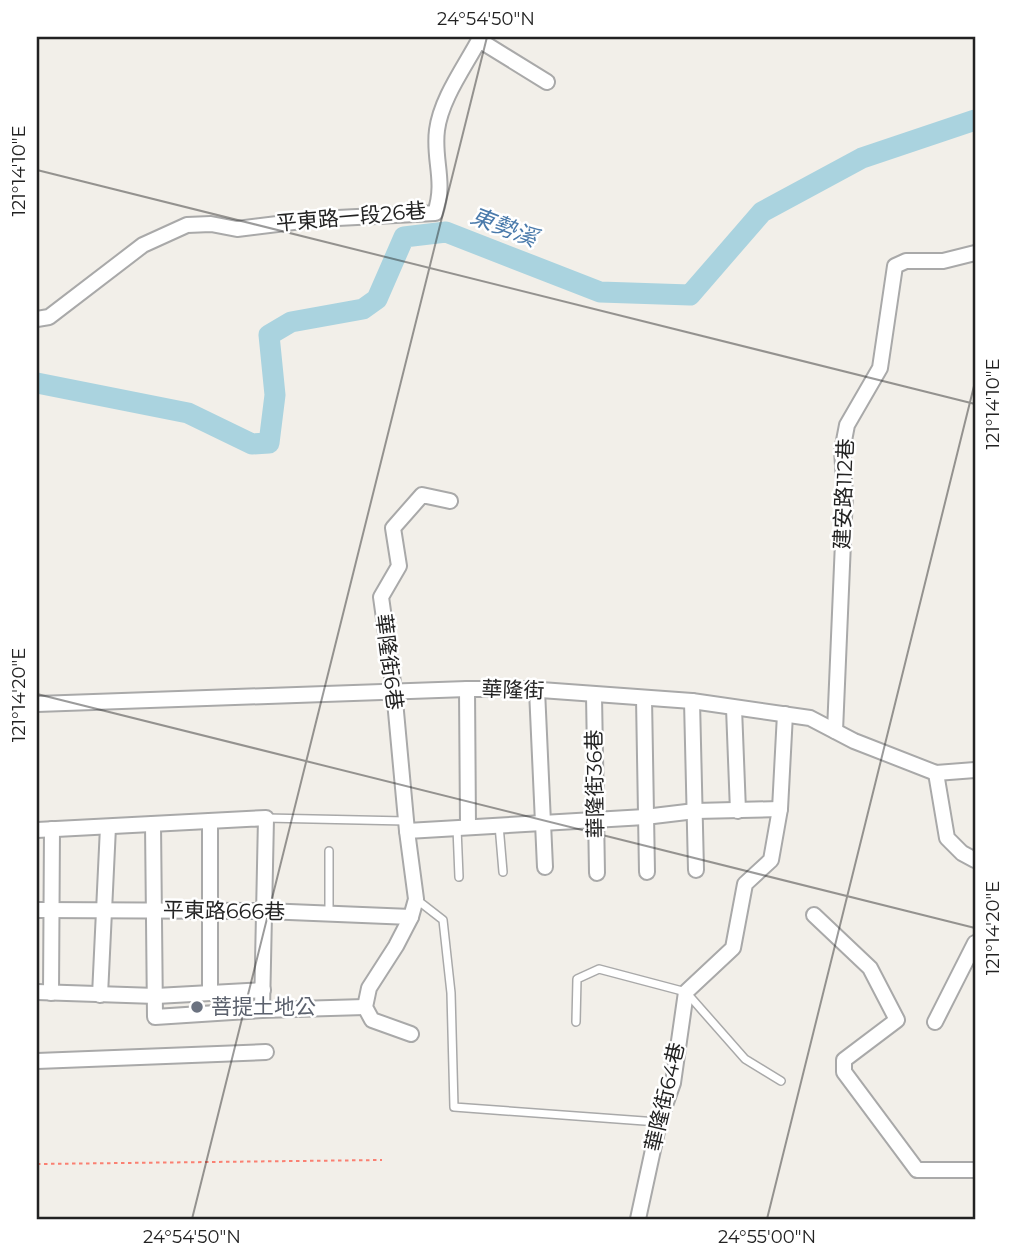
<svg xmlns="http://www.w3.org/2000/svg" width="1012" height="1256" viewBox="0 0 1012 1256" font-family="Montserrat,'Noto Sans TC',sans-serif">
  <style>
    .lines { fill: none; stroke-linecap: round; stroke-linejoin: round }
    .river { stroke: #aad3df; stroke-width: 21 }
    .lane-casing { stroke: #a9a9a9; stroke-width: 10 }
    .street-casing { stroke: #a9a9a9; stroke-width: 18 }
    .path { stroke: #fa8072; stroke-width: 2; stroke-dasharray: 3.5 3.5; stroke-linecap: butt }
    .lane { stroke: #fff; stroke-width: 7 }
    .street { stroke: #fff; stroke-width: 14 }
    .ticks { fill: none; stroke: #222; stroke-width: 2; stroke-opacity: 0.45 }
    .worship-dot { fill: #6b7280; stroke: #fff; stroke-width: 2.5 }
    .labels { text-anchor: middle; stroke-width: 5; stroke-linejoin: round; paint-order: stroke }
    .street-label { font-size: 21px; fill: #222; stroke: #fff }
    .worship-label { font-size: 21px; fill: #5b616d; stroke: #fff; text-anchor: start }
    .water-label { font-size: 23px; font-style: italic; fill: #4a7aab; stroke: #fff }
    .neatline { fill: none; stroke: #222; stroke-width: 2.5 }
    .ticks-label { font-size: 18px; text-anchor: middle; fill: #222 }
  </style>
  <rect width="100%" height="100%" fill="#f2efe9"/>
  <g class="lines">
    <polyline class="river" points="37,383 188,413 252,444 269,443 275,395 269,335 291,322 363,309 377,299 404,237 446,232 600,292 690,295 762,212 862,158 975,120"/>
    <g class="lane-casing">
      <g id="lane">
        <polyline points="266,818 406,821"/>
        <polyline points="499,825 503,872"/>
        <polyline points="457,828 459,877"/>
        <polyline points="329,851 329,914"/>
        <polyline points="416,899 443,920 451,993 454,1107 658,1122"/>
        <polyline points="576,1022 577,979 599,969 686,992 745,1059 781,1081"/>
      </g>
    </g>
    <g class="street-casing">
      <g id="street">
        <path d="M37,319L49,317L143,245L187,225L211,224L237,229L318,219L435,213C446,181 433,160 437,130C441,99 464,68 479,40L547,82"/>
        <polyline points="467,689 468,826"/>
        <polyline points="537,690 545,867"/>
        <polyline points="594,695 597,873"/>
        <polyline points="644,698 647,872"/>
        <polyline points="692,701 696,870"/>
        <polyline points="37,704 467,689 527,689 692,701 810,718 854,741 936,773 975,770"/>
        <polyline points="734,708 738,811"/>
        <polyline points="835,731 845,495 842,451 847,425 880,368 895,266 906,261 943,261 975,253"/>
        <polyline points="936,773 947,838 962,853 975,860"/>
        <polyline points="210,821 210,993"/>
        <polyline points="153,824 155,1017 262,1010 365,1007"/>
        <polyline points="37,830 266,818 262,1010"/>
        <polyline points="407,831 645,817 695,811 780,809"/>
        <polyline points="37,910 265,911 411,917"/>
        <polyline points="814,915 870,968 897,1020 844,1060 844,1072 917,1170 975,1170"/>
        <polyline points="37,992 156,996 263,990"/>
        <polyline points="51,993 52,829"/>
        <polyline points="100,995 108,827"/>
        <polyline points="935,1022 975,943"/>
        <polyline points="411,1034 372,1020 365,1007 369,988 396,946 411,917 416,899 407,831 394,690 381,597 399,566 393,528 422,495 450,501"/>
        <polyline points="37,1061 266,1052"/>
        <polyline points="638,1219 659,1122 673,1083 686,992 733,948 745,884 771,860 780,809 785,714"/>
      </g>
    </g>
    <polyline class="path" points="37,1164 382,1160"/>
    <use href="#lane" class="lane"/>
    <use href="#street" class="street"/>
  </g>
  <path class="ticks" d="M37,170L975,404M37,694L975,928M37,1219H40M192,1219L487,37M767,1219L975,382"/>
  <circle class="worship-dot" cx="197" cy="1007" r="7"/>
  <g class="labels">
    <g class="street-label">
      <text transform="translate(351 217) rotate(-5)" y="7">平東路一段26巷</text>
      <text transform="translate(844 494) rotate(-88)" y="7">建安路112巷</text>
      <text transform="translate(389 662) rotate(83)" y="7">華隆街6巷</text>
      <text transform="translate(513 690) rotate(2)" y="7">華隆街</text>
      <text transform="translate(595 784) rotate(-91)" y="7">華隆街36巷</text>
      <text transform="translate(224 911) rotate(1)" y="7">平東路666巷</text>
      <text transform="translate(665 1097) rotate(-77)" y="7">華隆街64巷</text>
    </g>
    <g class="worship-label">
      <text x="211" y="1014">菩提土地公</text>
    </g>
    <g class="water-label">
      <text transform="translate(504 227) rotate(21)" y="8">東勢溪</text>
    </g>
  </g>
  <rect width="1012" height="1256" fill="none" stroke="#ffffff" stroke-width="77"/>
  <rect x="38" y="38" width="936" height="1180" class="neatline"/>
  <g class="ticks-label">
    <text x="486" y="25">24°54'50"N</text>
    <text transform="translate(19 171) rotate(-90)" y="6">121°14'10"E</text>
    <text transform="translate(993 404) rotate(-90)" y="6">121°14'10"E</text>
    <text transform="translate(19 695) rotate(-90)" y="6">121°14'20"E</text>
    <text transform="translate(993 928) rotate(-90)" y="6">121°14'20"E</text>
    <text x="192" y="1243">24°54'50"N</text>
    <text x="767" y="1243">24°55'00"N</text>
  </g>
</svg>
